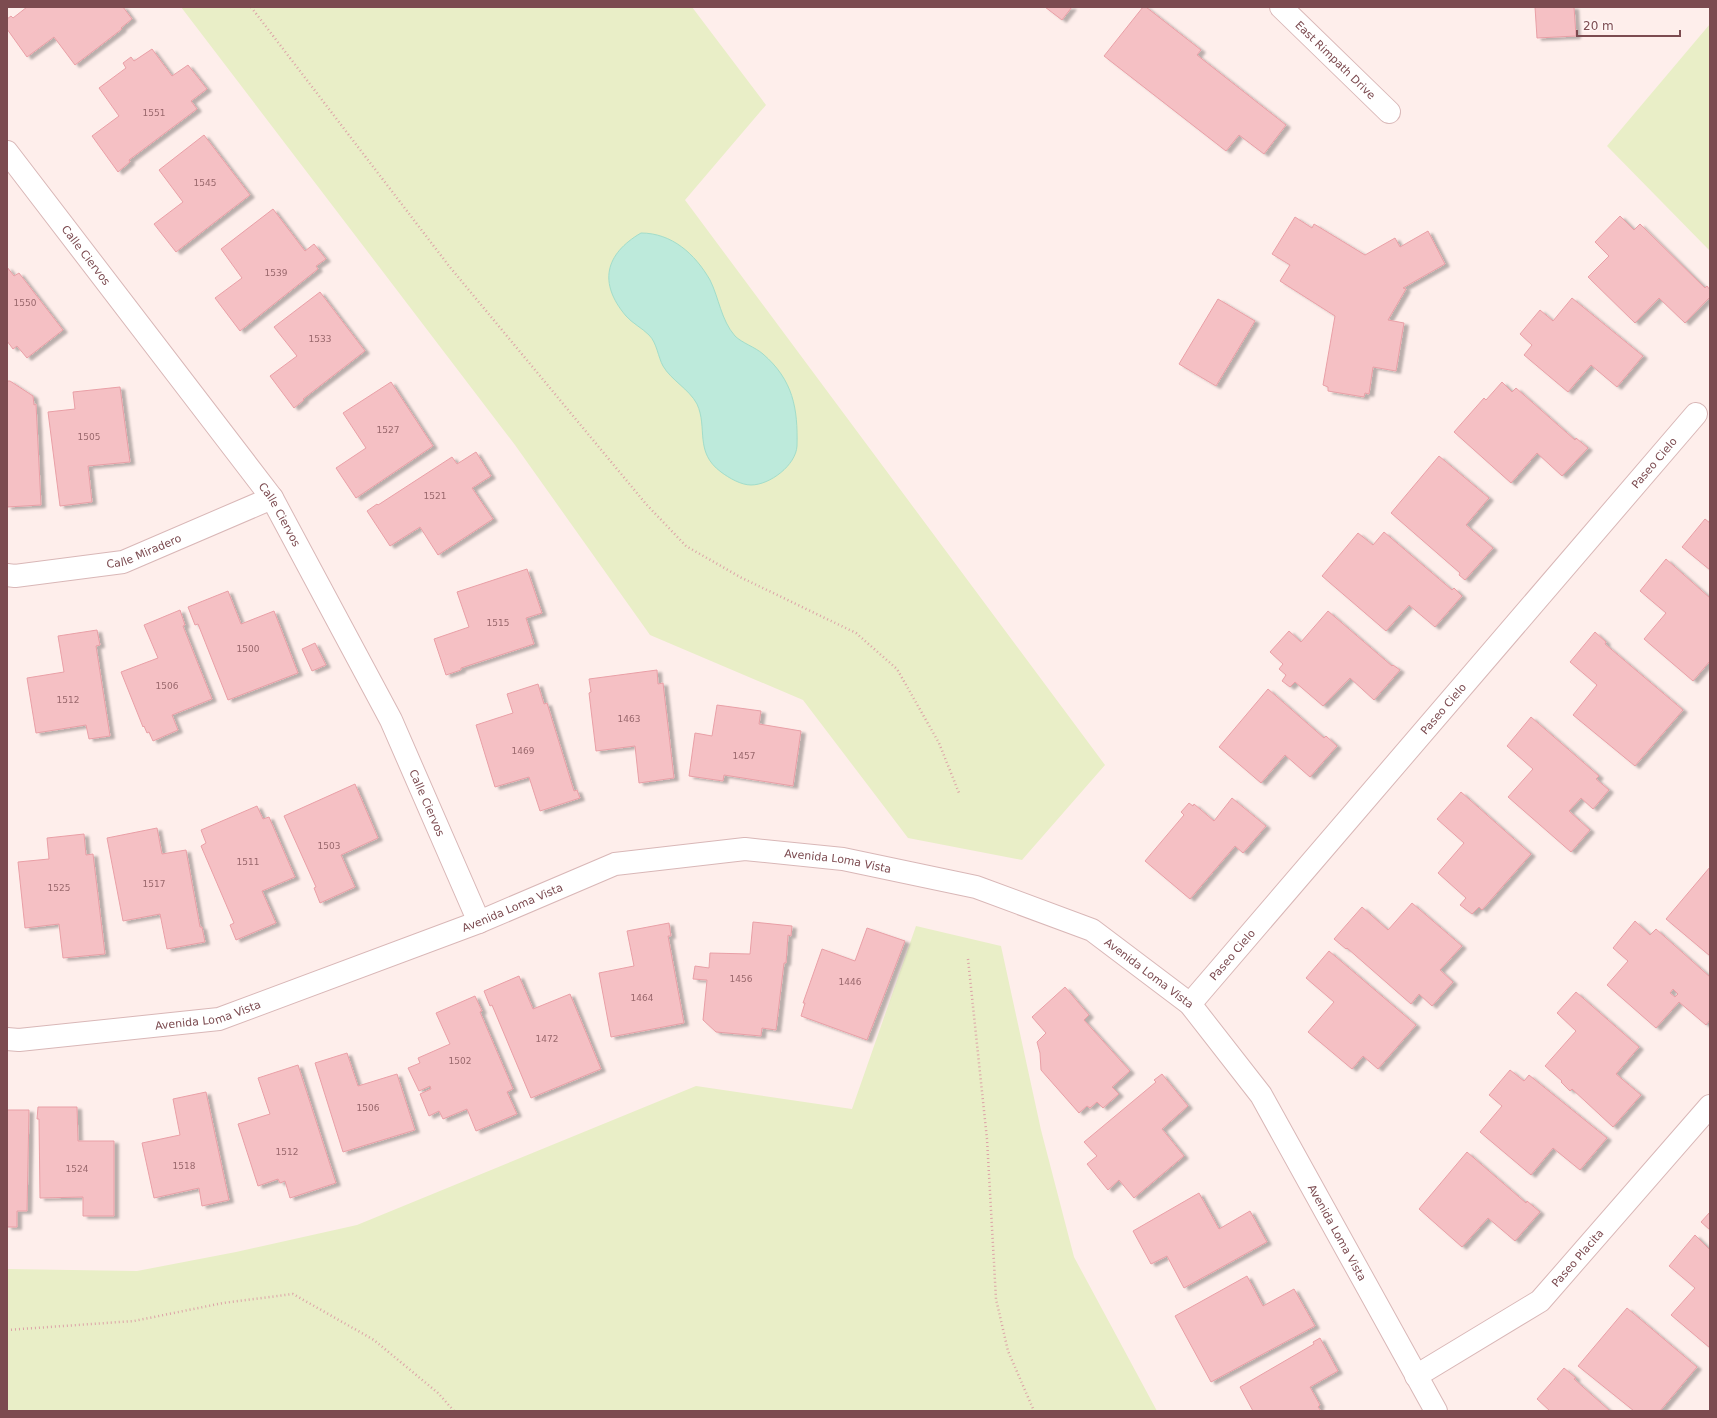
<svg xmlns="http://www.w3.org/2000/svg" width="1717" height="1418" viewBox="0 0 1717 1418" font-family="'DejaVu Sans',sans-serif">
  <style>
    .green { fill: #e9eec7 }
    .water { fill: #bdeadb; stroke: #a2ddca }
    .building { fill: #f5c0c4; stroke: #e99fa6; fill-rule: evenodd; filter: url(#shadow) }
    .lines { fill: none; stroke-linecap: round; stroke-linejoin: round }
    .street-casing { stroke: #d9b7b7; stroke-width: 24 }
    .path { stroke: #dca2a7; stroke-width: 2.5; stroke-dasharray: 1 3; stroke-linecap: butt }
    .street { stroke: #fff; stroke-width: 22 }
    .labels { text-anchor: middle; stroke-width: 3; stroke-linejoin: round; paint-order: stroke }
    .number-label { font-size: 9px; fill: #9a686d }
    .street-label { font-size: 11px; fill: #7c4b50; stroke: #fff4f3 }
  </style>
  <defs>
    <filter id="shadow"><feDropShadow dx="4.5" dy="2.5" stdDeviation="1" flood-color="#0004"/></filter>
  </defs>
  <rect width="100%" height="100%" fill="#feeeeb"/>
  <g class="green">
    <polygon points="181,7 692,7 766,105 685,200 1105,765 1022,860 908,838 803,700 650,635 515,445"/>
    <polygon points="1710,24 1710,251 1607,146"/>
    <polygon points="916,926 1001,946 1041,1130 1074,1257 1157,1411 7,1411 7,1269 137,1271 236,1252 357,1225 696,1086 852,1109"/>
  </g>
  <path class="water" d="M641,233C672,233 695,254 710,280C719,298 721,320 735,336C742,343 755,347 763,354C793,380 798,408 797,446C796,465 770,485 751,485C741,485 729,478 721,472C694,452 708,428 697,404C689,389 671,380 663,366C658,357 657,343 649,335C642,328 632,323 626,316C598,283 605,254 641,233Z"/>
  <g class="building">
    <polygon points="27,7 123,7 132,19 121,28 122,29 75,65 54,37 27,57 7,29 7,19 11,16 13,18"/>
    <polygon points="1045,7 1072,7 1062,20"/>
    <polygon points="1143,7 1146,7 1201,50 1197,55 1286,125 1264,154 1239,135 1226,151 1104,56"/>
    <polygon points="1535,7 1574,7 1576,36 1537,38"/>
    <polygon points="152,49 172,76 188,65 207,89 191,101 197,109 129,160 130,162 118,172 92,136 119,116 99,88 126,68 123,63 131,57 134,61"/>
    <polygon points="204,135 250,195 176,252 154,224 183,202 159,170"/>
    <polygon points="273,209 305,251 314,244 326,259 316,266 318,269 240,331 215,298 242,278 221,249"/>
    <polygon points="1620,216 1634,230 1640,224 1705,288 1707,286 1710,290 1710,297 1685,323 1659,298 1635,323 1588,277 1609,256 1595,242"/>
    <polygon points="1295,217 1312,228 1314,224 1365,255 1395,238 1400,247 1428,231 1445,264 1403,288 1406,289 1388,320 1404,323 1396,371 1373,367 1369,394 1365,393 1364,397 1328,391 1328,387 1323,385 1335,316 1280,281 1290,265 1272,254"/>
    <polygon points="7,267 14,276 19,273 63,330 27,358 17,346 13,349 7,341"/>
    <polygon points="320,292 365,351 303,399 304,400 294,408 270,376 297,356 274,327"/>
    <polygon points="1572,298 1643,356 1617,387 1591,365 1568,392 1524,355 1532,345 1520,334 1540,310 1553,321"/>
    <polygon points="1218,299 1255,321 1216,386 1179,364"/>
    <polygon points="7,381 10,381 33,396 34,405 36,404 41,505 7,507"/>
    <polygon points="391,382 433,446 356,498 336,468 366,448 343,413"/>
    <polygon points="1502,382 1512,392 1516,388 1575,440 1576,438 1588,448 1562,476 1537,453 1511,483 1454,432 1484,398 1486,400"/>
    <polygon points="120,387 130,462 88,466 92,502 60,506 48,412 75,409 73,392"/>
    <polygon points="476,452 491,476 472,488 493,519 438,555 420,527 390,546 367,511 377,504 378,505 452,457 457,464"/>
    <polygon points="1439,456 1489,498 1466,525 1493,548 1465,580 1459,575 1460,573 1391,513"/>
    <polygon points="1705,519 1710,523 1710,570 1682,547"/>
    <polygon points="1384,532 1452,590 1454,588 1462,596 1435,627 1409,605 1386,631 1322,576 1358,533 1373,545"/>
    <polygon points="1666,559 1710,598 1710,661 1693,681 1644,639 1666,613 1640,591"/>
    <polygon points="527,569 542,613 526,618 534,644 461,668 461,670 446,675 434,639 469,627 457,592"/>
    <polygon points="228,591 241,624 274,611 298,673 228,700 198,624 195,625 188,607"/>
    <polygon points="180,610 185,625 183,626 212,699 172,715 178,730 153,741 149,732 147,733 144,726 143,727 121,672 158,658 144,625"/>
    <polygon points="1328,611 1392,666 1393,665 1400,670 1374,700 1350,678 1323,706 1295,682 1290,687 1282,681 1286,675 1279,669 1283,664 1270,652 1289,631 1301,642"/>
    <polygon points="97,630 100,645 96,646 110,736 89,739 86,725 36,733 27,678 64,672 58,636"/>
    <polygon points="1595,632 1606,642 1605,644 1683,710 1635,766 1573,715 1597,685 1570,662"/>
    <polygon points="315,643 326,665 312,671 302,649"/>
    <polygon points="657,670 658,684 663,683 674,778 639,783 635,746 596,751 589,693 591,692 589,679"/>
    <polygon points="538,684 544,704 547,703 574,791 577,790 580,798 540,811 529,777 495,787 476,725 513,713 507,694"/>
    <polygon points="1268,689 1324,738 1326,736 1337,746 1310,777 1285,755 1261,783 1219,747"/>
    <polygon points="717,705 761,711 759,724 801,731 793,786 724,775 723,781 689,776 695,733 712,736"/>
    <polygon points="1531,717 1599,776 1596,779 1609,790 1593,809 1581,798 1569,811 1590,830 1571,852 1508,797 1533,769 1507,746"/>
    <polygon points="355,784 378,838 341,855 355,887 320,903 314,888 316,887 284,816"/>
    <polygon points="1461,792 1531,854 1482,910 1479,907 1472,914 1460,905 1466,898 1438,873 1464,843 1437,819"/>
    <polygon points="1232,798 1266,826 1243,853 1235,846 1190,899 1145,861 1184,815 1181,812 1189,803 1193,806 1194,804 1214,821"/>
    <polygon points="257,806 263,819 269,817 295,877 262,891 276,923 236,940 230,925 234,923 201,846 206,843 201,830"/>
    <polygon points="157,828 162,854 186,850 200,927 202,927 205,942 167,949 160,914 123,921 107,838"/>
    <polygon points="84,834 86,855 93,854 105,954 63,958 59,924 25,928 18,862 49,859 47,838"/>
    <polygon points="1710,867 1710,956 1666,919"/>
    <polygon points="1412,903 1462,946 1440,970 1453,982 1432,1006 1419,994 1411,1004 1347,948 1346,949 1334,939 1362,907 1388,930"/>
    <path d="M1635,921L1650,935L1656,929L1710,977V1020L1706,1025L1679,1002L1656,1028L1607,985L1628,961L1613,948ZM1673,989L1678,994L1675,997L1670,993Z"/>
    <polygon points="753,922 792,926 791,936 788,935 786,963 784,963 776,1030 762,1028 761,1036 716,1032 703,1020 707,980 693,979 695,966 709,968 710,953 750,954"/>
    <polygon points="669,923 671,936 668,936 684,1023 611,1037 599,973 634,966 627,931"/>
    <polygon points="867,928 905,941 867,1040 801,1016 805,1003 803,1003 822,949 855,961"/>
    <polygon points="1329,951 1416,1025 1378,1069 1363,1056 1352,1069 1308,1032 1334,1002 1306,978"/>
    <polygon points="519,976 533,1009 570,994 601,1069 531,1098 492,1005 490,1006 484,991"/>
    <polygon points="1065,987 1089,1015 1084,1020 1130,1071 1112,1087 1119,1094 1103,1108 1097,1102 1090,1108 1087,1106 1079,1113 1041,1070 1040,1053 1037,1042 1046,1033 1032,1017"/>
    <polygon points="1576,992 1639,1047 1616,1074 1641,1095 1613,1127 1572,1089 1570,1091 1561,1082 1562,1081 1545,1066 1576,1031 1557,1013"/>
    <polygon points="475,996 482,1011 480,1012 513,1089 507,1092 517,1114 476,1131 467,1109 443,1119 439,1111 429,1116 420,1094 431,1089 430,1086 419,1091 408,1068 420,1063 418,1058 450,1044 436,1013"/>
    <polygon points="347,1053 358,1086 397,1074 415,1130 343,1152 315,1063"/>
    <polygon points="298,1065 336,1183 290,1198 285,1181 280,1183 278,1179 258,1186 238,1124 270,1114 258,1078"/>
    <polygon points="1510,1070 1524,1081 1529,1075 1607,1138 1580,1170 1553,1148 1531,1175 1480,1132 1502,1106 1489,1095"/>
    <polygon points="1162,1074 1188,1106 1162,1129 1184,1156 1134,1198 1119,1180 1108,1190 1087,1164 1097,1156 1084,1142 1156,1082 1154,1080"/>
    <polygon points="206,1092 229,1200 202,1206 199,1188 154,1198 142,1143 180,1135 173,1099"/>
    <polygon points="38,1107 77,1107 78,1141 114,1141 114,1216 83,1216 83,1197 40,1198 39,1119 37,1119"/>
    <polygon points="7,1110 29,1110 27,1211 17,1211 17,1227 7,1227"/>
    <polygon points="1467,1152 1526,1203 1527,1201 1540,1212 1515,1241 1488,1218 1462,1247 1419,1209"/>
    <polygon points="1199,1193 1219,1229 1250,1211 1267,1242 1184,1288 1167,1256 1151,1264 1133,1231"/>
    <polygon points="1710,1212 1710,1230 1701,1222"/>
    <polygon points="1695,1235 1710,1250 1710,1348 1671,1315 1695,1288 1669,1266"/>
    <polygon points="1247,1276 1263,1306 1294,1289 1315,1326 1211,1382 1175,1316"/>
    <polygon points="1627,1308 1697,1367 1660,1411 1634,1411 1578,1366"/>
    <polygon points="1320,1338 1338,1371 1310,1387 1320,1405 1318,1407 1321,1411 1253,1411 1240,1387 1314,1344 1313,1342"/>
    <polygon points="1564,1368 1576,1378 1574,1379 1610,1411 1550,1411 1537,1399"/>
  </g>
  <g class="lines">
    <g class="street-casing">
      <g id="street">
        <path id="s1" d="M1281,7L1389,112"/>
        <path id="s2" d="M7,152L272,498L391,720L479,922"/>
        <path id="s3" d="M7,575L15,576L123,562L272,498"/>
        <path id="s4" d="M1190,1004L1696,414"/>
        <path id="s5" d="M7,1039L19,1040L219,1019L479,922L615,864L745,849L843,859L976,887L1092,930L1190,1004L1261,1095L1436,1411"/>
        <path id="s6" d="M1416,1376L1540,1301L1710,1106"/>
      </g>
    </g>
    <g class="path">
      <polyline points="251,7 449,266 646,504 686,546 740,577 856,633 897,669 939,743 959,793"/>
      <polyline points="968,959 987,1139 996,1299 1008,1351 1034,1411"/>
      <polyline points="7,1330 134,1321 223,1303 293,1294 374,1340 438,1393 454,1411"/>
    </g>
    <use href="#street" class="street"/>
  </g>
  <g class="labels">
    <g class="number-label">
      <text x="154" y="116">1551</text>
      <text x="205" y="186">1545</text>
      <text x="276" y="276">1539</text>
      <text x="25" y="306">1550</text>
      <text x="320" y="342">1533</text>
      <text x="388" y="433">1527</text>
      <text x="89" y="440">1505</text>
      <text x="435" y="499">1521</text>
      <text x="498" y="626">1515</text>
      <text x="248" y="652">1500</text>
      <text x="167" y="689">1506</text>
      <text x="68" y="703">1512</text>
      <text x="629" y="722">1463</text>
      <text x="523" y="754">1469</text>
      <text x="744" y="759">1457</text>
      <text x="329" y="849">1503</text>
      <text x="248" y="865">1511</text>
      <text x="154" y="887">1517</text>
      <text x="59" y="891">1525</text>
      <text x="741" y="982">1456</text>
      <text x="850" y="985">1446</text>
      <text x="642" y="1001">1464</text>
      <text x="547" y="1042">1472</text>
      <text x="460" y="1064">1502</text>
      <text x="368" y="1111">1506</text>
      <text x="287" y="1155">1512</text>
      <text x="184" y="1169">1518</text>
      <text x="77" y="1172">1524</text>
    </g>
    <g class="street-label">
      <text dy="4" stroke="none"><textPath href="#s1" startOffset="76">East Rimpath Drive</textPath></text>
      <text dy="4" stroke="none"><textPath href="#s2" startOffset="130">Calle Ciervos</textPath></text>
      <text dy="4" stroke="none"><textPath href="#s4" startOffset="713">Paseo Cielo</textPath></text>
      <text dy="4" stroke="none"><textPath href="#s2" startOffset="454">Calle Ciervos</textPath></text>
      <text dy="4" stroke="none"><textPath href="#s3" startOffset="140">Calle Miradero</textPath></text>
      <text dy="4" stroke="none"><textPath href="#s4" startOffset="389">Paseo Cielo</textPath></text>
      <text dy="4" stroke="none"><textPath href="#s2" startOffset="778">Calle Ciervos</textPath></text>
      <text dy="4" stroke="none"><textPath href="#s5" startOffset="863">Avenida Loma Vista</textPath></text>
      <text dy="4" stroke="none"><textPath href="#s5" startOffset="527">Avenida Loma Vista</textPath></text>
      <text dy="4" stroke="none"><textPath href="#s4" startOffset="65">Paseo Cielo</textPath></text>
      <text dy="4" stroke="none"><textPath href="#s5" startOffset="1199">Avenida Loma Vista</textPath></text>
      <text dy="4" stroke="none"><textPath href="#s5" startOffset="203">Avenida Loma Vista</textPath></text>
      <text dy="4" stroke="none"><textPath href="#s5" startOffset="1523">Avenida Loma Vista</textPath></text>
      <text dy="4" stroke="none"><textPath href="#s6" startOffset="202">Paseo Placita</textPath></text>
    </g>
  </g>
  <rect width="1717" height="1418" fill="none" stroke="#7c4b50" stroke-width="16"/>
  <path d="M1577 30v6h103v-6" fill="none" stroke="#7c4b50" stroke-width="2"/>
  <text x="1583" y="30" font-size="12" fill="#7c4b50" stroke="#fff4f3" stroke-width="3" paint-order="stroke">20 m</text>
</svg>
